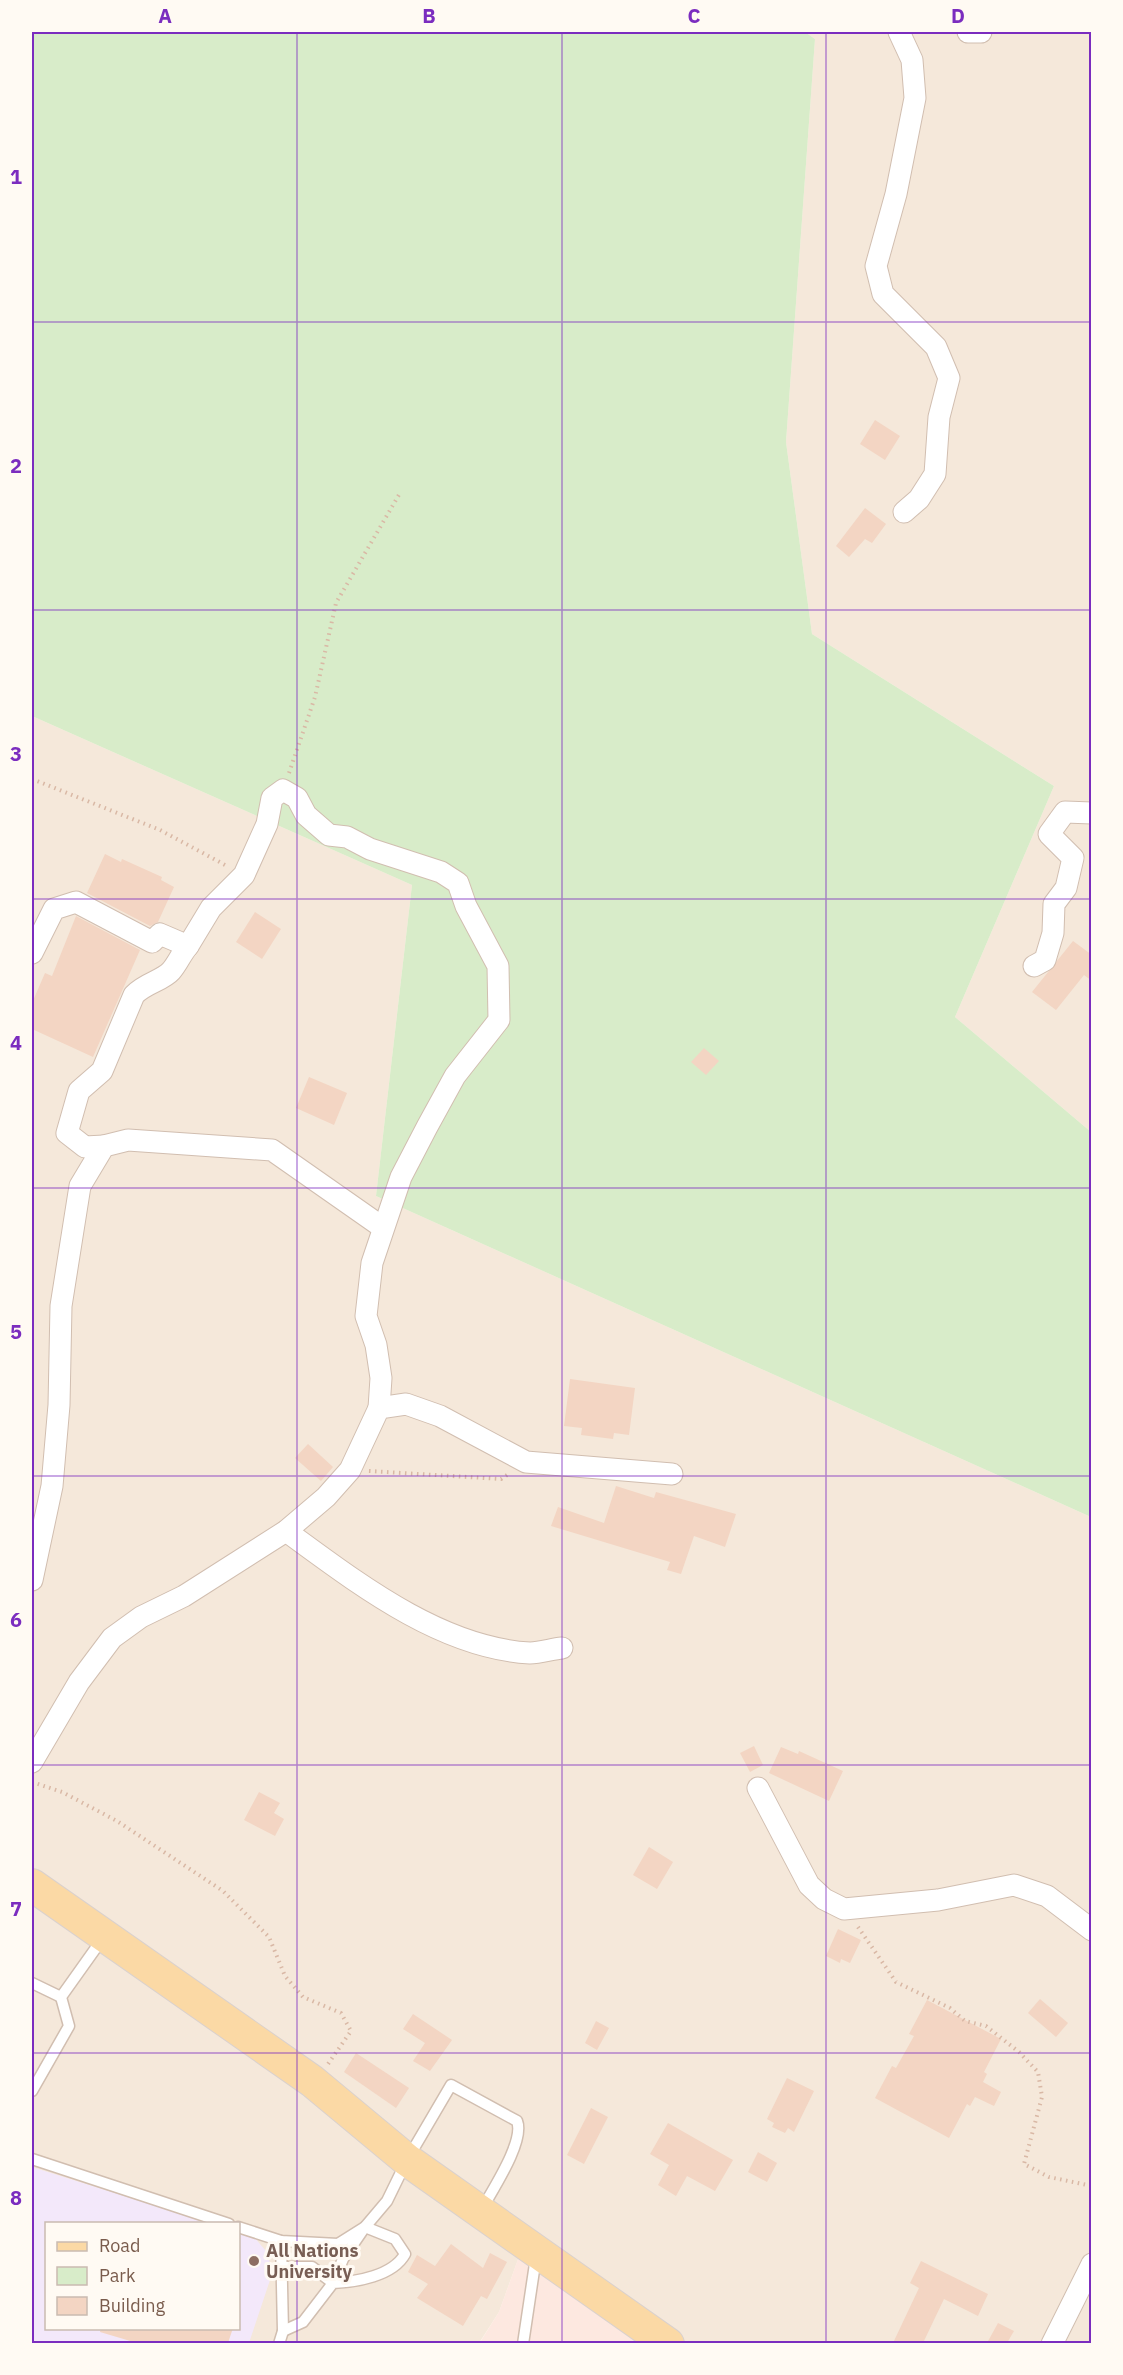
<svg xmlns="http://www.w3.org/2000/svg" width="1123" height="2375" viewBox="0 0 1123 2375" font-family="'IBM Plex Sans',sans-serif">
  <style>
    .residential { fill: #f5e8da; fill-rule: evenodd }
    .commercial { fill: #fde8e0 }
    .education { fill: #f3e8fa }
    .green { fill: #d8ecc9 }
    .building { fill: #f3d5c3 }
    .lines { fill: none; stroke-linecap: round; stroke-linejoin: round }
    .lane-casing { stroke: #d1beb0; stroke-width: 13 }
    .street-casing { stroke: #d1beb0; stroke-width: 23 }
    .primary-casing { stroke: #dad1cd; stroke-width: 34 }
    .path { stroke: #d9b8a5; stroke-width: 4; stroke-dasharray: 1.5 4.5; stroke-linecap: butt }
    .lane { stroke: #fff; stroke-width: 10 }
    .street { stroke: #fff; stroke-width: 21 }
    .primary { stroke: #fbd9a5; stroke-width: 32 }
    .grid { fill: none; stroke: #7b2cbf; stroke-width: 1.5; stroke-opacity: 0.55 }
    .education-dot { fill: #8d6e63; stroke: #fffaf3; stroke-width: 2 }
    .labels { text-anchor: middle; stroke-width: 6; stroke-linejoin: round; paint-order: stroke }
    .education-label { font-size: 18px; font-weight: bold; fill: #785e54; stroke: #fffaf3; text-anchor: start }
    .neatline { fill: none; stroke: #7b2cbf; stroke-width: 2 }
    .grid-label { font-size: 20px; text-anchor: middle; font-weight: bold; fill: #7b2cbf }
  </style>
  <rect width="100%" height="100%" fill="#fdf6ec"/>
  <g class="residential">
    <polygon points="805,32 1091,32 1091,1132 955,1017 1054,786 812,634 786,442 815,39"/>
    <polygon points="32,716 412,885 376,1196 1091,1517 1091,2343 683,2343 32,1876"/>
    <path d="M32,1901L121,1954L521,2251L499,2312L479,2343L32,2344ZM46,2224H238V2328H46Z"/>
  </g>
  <polygon class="commercial" points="521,2251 648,2344 479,2344 499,2312"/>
  <polygon class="education" points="32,2167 210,2223 46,2224 46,2328 238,2328 239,2232 254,2237 266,2251 273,2271 249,2343 39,2344 33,2340"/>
  <polygon class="green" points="32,32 805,32 815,39 786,442 812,634 1054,786 955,1017 1091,1132 1091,1517 376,1196 412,885 32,716"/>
  <g class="building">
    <polygon points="875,420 900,436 885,460 860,444"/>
    <polygon points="865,508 886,524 872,543 865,539 849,557 836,546"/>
    <polygon points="105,854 121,862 122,859 162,877 161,880 174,887 158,922 150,926 87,893"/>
    <polygon points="255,912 281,929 262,959 236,942"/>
    <polygon points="76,916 140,950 93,1057 32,1029 32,1003 45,973 52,976"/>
    <polygon points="1073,941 1092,955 1092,981 1084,975 1056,1010 1032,992"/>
    <polygon points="704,1048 719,1061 706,1075 691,1062"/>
    <polygon points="309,1077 347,1093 334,1125 296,1108"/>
    <polygon points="570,1379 635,1388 629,1435 614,1433 613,1439 581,1435 582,1428 564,1426"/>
    <polygon points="308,1444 333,1467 321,1481 295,1458"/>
    <polygon points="616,1486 654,1498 656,1492 736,1514 725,1547 694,1536 681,1574 667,1570 670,1562 551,1526 558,1507 604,1523"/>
    <polygon points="754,1746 763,1765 750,1772 740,1753"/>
    <polygon points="781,1747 798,1754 799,1751 843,1771 829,1801 769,1773"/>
    <polygon points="259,1792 280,1803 274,1813 284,1819 275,1836 244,1820"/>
    <polygon points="649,1847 673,1862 657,1889 633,1875"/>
    <polygon points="838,1929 861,1940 850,1963 841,1959 840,1963 826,1956"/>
    <polygon points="1040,1999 1068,2023 1056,2037 1028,2013"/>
    <polygon points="927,2000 1001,2039 984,2072 987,2074 983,2082 1001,2092 994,2106 975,2097 970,2106 967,2104 949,2138 875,2098 892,2066 896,2068 914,2036 909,2034"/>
    <polygon points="413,2014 452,2040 430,2071 413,2061 425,2043 403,2029"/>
    <polygon points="596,2021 609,2028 597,2050 585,2043"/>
    <polygon points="356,2053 409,2088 396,2108 344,2072"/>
    <polygon points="787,2078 814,2091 794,2132 788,2128 785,2133 772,2127 774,2123 767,2119"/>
    <polygon points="591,2108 608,2117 584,2164 567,2155"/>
    <polygon points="668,2123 733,2160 715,2191 687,2176 676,2196 658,2185 669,2165 650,2154"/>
    <polygon points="758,2152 777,2163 767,2182 748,2172"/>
    <polygon points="451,2244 483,2268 490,2253 507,2262 487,2299 481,2296 463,2326 417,2298 428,2284 408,2272 417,2255 435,2266"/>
    <polygon points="921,2261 988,2294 978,2316 944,2299 923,2343 893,2343 919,2288 910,2283"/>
    <polygon points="998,2323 1014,2331 1007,2343 987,2343"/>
    <polygon points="101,2328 233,2328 228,2343 137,2343 100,2332"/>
  </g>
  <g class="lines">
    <g class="lane-casing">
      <g id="lane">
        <polyline points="32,1983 61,1997"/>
        <polyline points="32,2091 69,2026 61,1997 103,1938"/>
        <polyline points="32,2159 229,2224"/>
        <path d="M238,2227L281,2241L338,2244L365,2227L387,2201L407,2160L451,2085L517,2121C525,2141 493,2189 482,2209"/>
        <path d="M282,2267H312L333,2283L343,2259L365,2227L395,2239L405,2254C393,2276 356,2282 333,2283L303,2322L283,2331"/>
        <polyline points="279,2344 283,2331 281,2241"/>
        <polyline points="523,2344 536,2257"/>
      </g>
    </g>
    <g class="street-casing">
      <g id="street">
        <polyline points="899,32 912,60 915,98 896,194 876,266 883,294 936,347 949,378 939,417 935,474 919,499 904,512"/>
        <polyline points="968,32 981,32"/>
        <polyline points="32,953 54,909 76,902 152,942 160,934 188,946 211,908 244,875 267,824 272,798 283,790 297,798 306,815 329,835 347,837 370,849 441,872 458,883 466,906 498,966 499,1020 455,1076 427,1127 401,1177 372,1263 366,1316 376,1345 381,1378 379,1408"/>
        <polyline points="1034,966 1045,960 1053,933 1054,904 1066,888 1073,858 1049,834 1065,812 1092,813"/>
        <path d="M104,1146L85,1147L67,1133L79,1091L102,1071L134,995C145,983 162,981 171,971C178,963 181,954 188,946"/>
        <path d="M286,1531C356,1582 440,1648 530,1653C540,1653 552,1649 562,1648"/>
        <polyline points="32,1580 52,1486 59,1405 61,1306 80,1186 104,1146 128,1140 272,1150 382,1227"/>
        <polyline points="32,1762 79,1682 112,1638 141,1617 184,1596 286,1531 326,1497 350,1470 379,1408 406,1404 440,1416 526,1462 672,1474"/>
        <polyline points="758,1788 809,1885 824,1899 844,1909 938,1900 1014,1885 1047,1896 1092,1930"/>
        <polyline points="1052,2344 1092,2264"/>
      </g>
    </g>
    <g class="primary-casing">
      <polyline id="primary" points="32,1885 312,2081 407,2160 668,2344"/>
    </g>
    <g class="path">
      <polyline points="289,773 315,697 336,603 400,493"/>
      <polyline points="32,779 160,830 227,866"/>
      <polyline points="369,1471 501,1479 510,1473"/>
      <polyline points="32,1782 62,1792 117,1821 223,1891 269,1937 285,1976 303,1997 341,2013 351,2031 328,2064"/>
      <polyline points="858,1927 896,1982 950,2008 965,2021 986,2026 1019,2052 1038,2072 1042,2097 1024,2164 1049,2177 1092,2186"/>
    </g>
    <use href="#lane" class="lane"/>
    <use href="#street" class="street"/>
    <use href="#primary" class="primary"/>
  </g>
  <path class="grid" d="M297,32V2344M562,32V2344M826,32V2344M32,322H1092M32,610H1092M32,899H1092M32,1188H1092M32,1476H1092M32,1765H1092M32,2053H1092"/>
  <circle class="education-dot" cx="254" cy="2261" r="6"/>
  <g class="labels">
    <g class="education-label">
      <text x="266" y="2257">All Nations<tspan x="266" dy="21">University</tspan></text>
    </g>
  </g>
  <rect width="1123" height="2375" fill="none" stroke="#fffaf3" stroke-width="66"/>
  <rect x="45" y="2222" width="195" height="108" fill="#fffaf3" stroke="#cabbb1" stroke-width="1.5"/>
  <rect x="57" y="2242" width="30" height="9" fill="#fbd9a5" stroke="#cabbb1" stroke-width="1.5"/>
  <text x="99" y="2252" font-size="18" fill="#7a5c4d">Road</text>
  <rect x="57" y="2267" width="30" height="18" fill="#d8ecc9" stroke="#cabbb1" stroke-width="1.5"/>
  <text x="99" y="2282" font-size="18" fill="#7a5c4d">Park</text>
  <rect x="57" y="2297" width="30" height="18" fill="#f3d5c3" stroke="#cabbb1" stroke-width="1.5"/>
  <text x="99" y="2312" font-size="18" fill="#7a5c4d">Building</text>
  <rect x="33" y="33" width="1057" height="2309" class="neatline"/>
  <g class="grid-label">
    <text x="165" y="23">A</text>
    <text x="429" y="23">B</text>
    <text x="694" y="23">C</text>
    <text x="958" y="23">D</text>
    <text x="16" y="184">1</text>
    <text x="16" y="473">2</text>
    <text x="16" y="761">3</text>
    <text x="16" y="1050">4</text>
    <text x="16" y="1339">5</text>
    <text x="16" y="1627">6</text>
    <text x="16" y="1916">7</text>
    <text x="16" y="2205">8</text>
  </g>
</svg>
